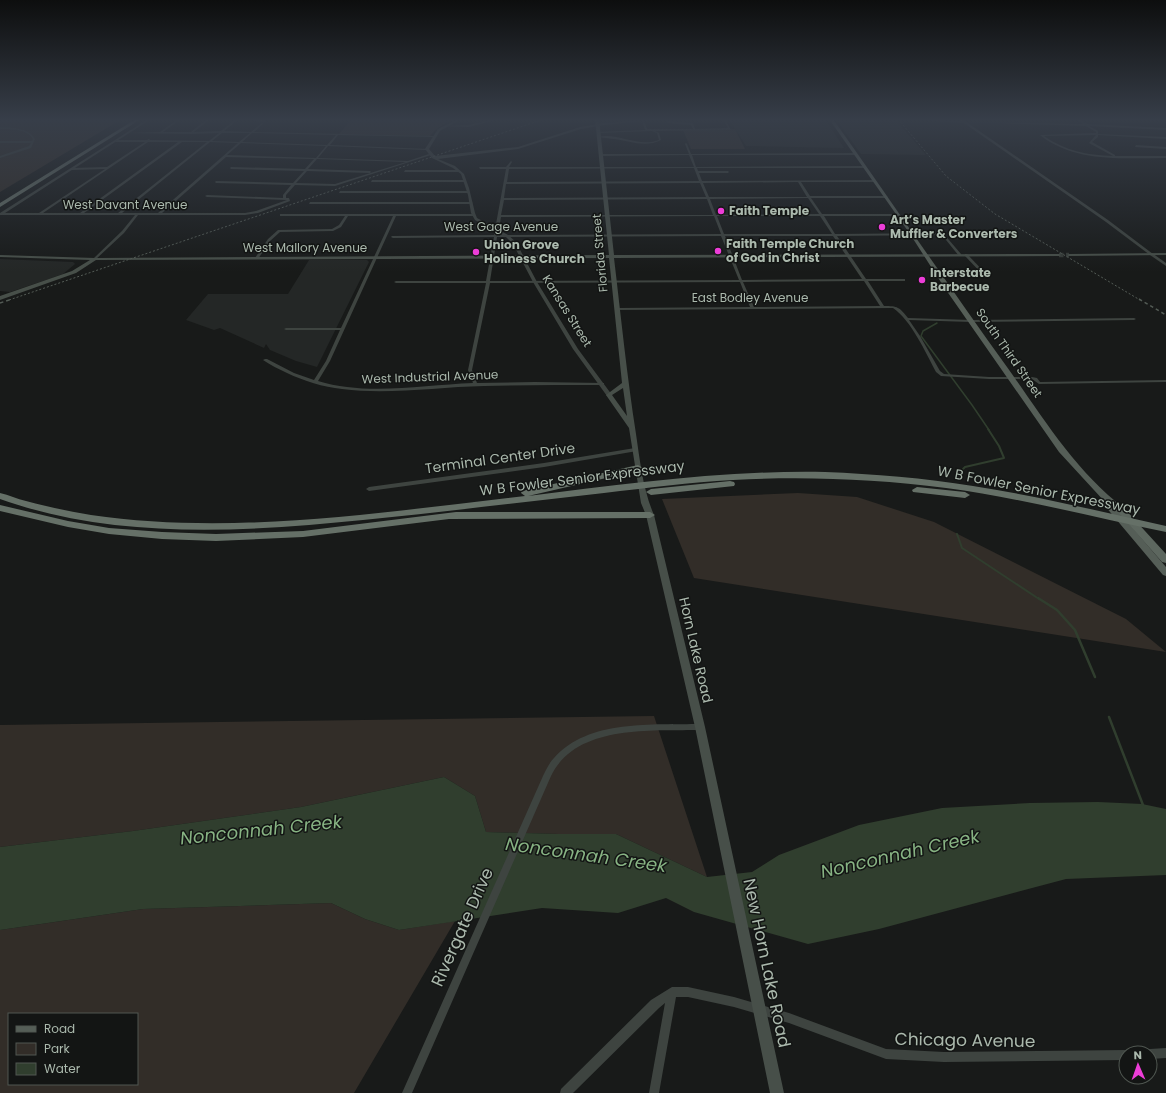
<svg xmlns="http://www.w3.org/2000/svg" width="1166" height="1093" viewBox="0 0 1166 1093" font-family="Poppins,sans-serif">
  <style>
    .built { fill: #242726 }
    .green { fill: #322d28; fill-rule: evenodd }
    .water { fill: #303e2e }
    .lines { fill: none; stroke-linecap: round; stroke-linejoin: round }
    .stream-far2 { stroke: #303e2e; stroke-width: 1.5 }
    .stream-far1 { stroke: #303e2e; stroke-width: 2 }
    .stream { stroke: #303e2e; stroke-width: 2.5 }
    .secondary-tunnel { stroke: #353a37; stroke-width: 4.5; stroke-dasharray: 4.5 2.5; stroke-linecap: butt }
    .minor { fill: #3e4440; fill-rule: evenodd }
    .tertiary { fill: #3e4440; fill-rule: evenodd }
    .secondary { fill: #474f49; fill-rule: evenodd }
    .primary { fill: #555e57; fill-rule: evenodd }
    .trunk { fill: #5d675f; fill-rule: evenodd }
    .motorway { fill: #657067; fill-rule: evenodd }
    .rail-far1 { stroke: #545c56; stroke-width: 1; stroke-dasharray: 2 2; stroke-linecap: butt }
    .rail { stroke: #545c56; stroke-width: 1.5; stroke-dasharray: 3.5 3; stroke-linecap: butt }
    .poi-dot { fill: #ed3dd8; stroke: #131514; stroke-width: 1.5 }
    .labels { text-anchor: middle; stroke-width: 3; stroke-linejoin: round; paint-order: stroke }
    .far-street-label { font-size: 12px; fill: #abb9ad; stroke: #131514 }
    .far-poi-label { font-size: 12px; font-weight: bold; fill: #abb9ad; stroke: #131514; text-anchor: start }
    .street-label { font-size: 14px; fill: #abb9ad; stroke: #131514 }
    .near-street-label { font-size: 17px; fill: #abb9ad; stroke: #131514 }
    .near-water-label { font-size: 18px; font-style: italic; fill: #87b383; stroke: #131514 }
  </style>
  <rect width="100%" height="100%" fill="#181a19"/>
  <g class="built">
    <polygon points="729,119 825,119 844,148 746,146"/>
    <polygon points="856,119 895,119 926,155 861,154 837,121 857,121"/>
    <polygon points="0,259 73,262 75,264 63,274 49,279 10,292 0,291"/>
    <polygon points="309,260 367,260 369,262 317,367 296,361 270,350 266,344 264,348 220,328 214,330 186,320 208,294 288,294"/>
  </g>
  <g class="green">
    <polygon points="0,119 122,119 0,192"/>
    <path d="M352,119H456C445,123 437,127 430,136L339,134Z"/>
    <polygon points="735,129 745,149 691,149 683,130"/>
    <polygon points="798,493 857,497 934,522 1126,619 1166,652 694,578 662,499"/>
    <polygon points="654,716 707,877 616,834 558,834 486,832 475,796 444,777 301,807 133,831 0,847 0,725"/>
    <path d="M331,903L365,919L399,930L455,921L354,1093H0V930L143,909ZM9,1014H137V1084H9Z"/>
  </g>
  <polygon class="water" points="444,777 475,796 486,832 558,834 616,834 707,877 752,872 779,855 859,825 942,808 1030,803 1098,802 1142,804 1166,809 1166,875 1066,879 879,929 808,944 694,912 666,898 618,913 542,908 399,930 365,919 331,903 143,909 0,930 0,847 133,831 301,807"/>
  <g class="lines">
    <polyline class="stream-far2" points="937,323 923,331 921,336 972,405 989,430"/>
    <g class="stream-far1">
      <polyline points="955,477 965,467 1004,458 999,446 988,429"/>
      <polyline points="957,534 962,548 1039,599"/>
    </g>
    <g class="stream">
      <polyline points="1038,598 1057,610 1075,630 1095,677"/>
      <polyline points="1109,717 1143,805"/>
    </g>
    <polyline class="secondary-tunnel" points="1059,255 1069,255"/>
    <g class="minor">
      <path d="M178,119H181L163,132H191L207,119H210L194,132L221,131L236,119H239L224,131L251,132L263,122L242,119L264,120L268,119L254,132L435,136L434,137L338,135L330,145L428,149L427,150L328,146L318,158L408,161L429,154L431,155L335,186L295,185L286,195V198H289L290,201L258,213L245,215H138L124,233L95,260L93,259L94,258L122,231L135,215H6L4,214L6,213H39L105,169L72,170L71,168L107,167L145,142H116L115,140H147L149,139L150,140L209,141L219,133L191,134L128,133L160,132ZM222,133H250L239,142L212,141ZM252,133L336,135L327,145L242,142ZM148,142H178L80,213H43ZM182,142H207L118,213H84ZM210,142L238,143L158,213H122ZM241,143L326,146L316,158L227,155ZM226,157L314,159L305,169L231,167L230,168L231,169L304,171L293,183L216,181L215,182L216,183L291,185L283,195V198L207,195L205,196L207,197L287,200L256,211L245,213H162ZM317,159L406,162L335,184L296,183L307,171L370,173L371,172L370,171L308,169Z"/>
      <polygon points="495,119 499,119 469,127 443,126 469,125"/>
      <path d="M723,119H725L731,130L655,131L659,133L661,140C646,148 629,141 614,139C608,138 603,138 598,137C618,132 638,148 659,140L657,133L652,131L598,133L597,132L645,130L642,121L643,120L644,121L647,129H693L691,125L667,123L668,121L693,123L695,129L728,128Z"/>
      <path d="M1076,119H1079L1087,124L1166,128V130L1089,126L1098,131V134L1166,137V139L1098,135V137L1092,142L1115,155V156H1166V158C1123,158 1075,163 1040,135L1096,133V132L1086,126L964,122L1083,124ZM1096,135L1089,143L1113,156C1086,155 1066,151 1044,136Z"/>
      <polygon points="1147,119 1166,119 1166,121 1148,120"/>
      <path d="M0,127C12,128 28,127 35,139L31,148L0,158V156L29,146L31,143H0V141H32L33,139C26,128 11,130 0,129Z"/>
      <path d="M686,143L687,144L691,154L857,153L856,155H692L696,167L866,166L865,168H697L698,171H728L729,172L728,173H699L702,181L875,180L874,182H801L810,196H886L888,197L886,198H811L822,214H898L900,215L898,216H824L835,234L943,233L961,254V256H959L942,235L837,236L866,279H905V281H868L884,306C898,306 899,307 908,318L971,320L1134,318L1136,319L1134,320L971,322L909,320L920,336L940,371L944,374L989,377H1032L1037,378L1040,382L1166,380V382L1039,384L1032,379H989L941,376L936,372C926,353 911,320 893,308L617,310L615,309L617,308L750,307L740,282L490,283L472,370L477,383L535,382L604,383V385H602C563,385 523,385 484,386C437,387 388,395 342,389C323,387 304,381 287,373C279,369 270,365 263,360L265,359H267L294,373L314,380L326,361L340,330H286L284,329L286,328H341L393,216H348L341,227L333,231L280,232L270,241L258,259H256L255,258L268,239L278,230L332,229L339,225L345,216H280V214H473V216H396L330,361L318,381C366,396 423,385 473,383L468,370L486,283H396L394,282L396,281H486L494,237L393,238L391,237L392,236L494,235L506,169H480L479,167H506L511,161L512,162L509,167H694L689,155L601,156L600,155L601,154H689L685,144ZM694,168L699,181L507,182L509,169ZM798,182L807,197H709L703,183ZM700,183L706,197L504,198L506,184ZM808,198L819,214L716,215L710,199ZM707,199L713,215H501L504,200ZM714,216L721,234L498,235L501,217ZM717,216H820L832,234H724ZM721,236L739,280L490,281L497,237ZM725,236H833L862,279L742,280ZM864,281L880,306L754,307L743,282Z"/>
      <polygon points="1136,145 1166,147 1166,149 1135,147"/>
      <polygon points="405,170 458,170 459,171 458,172 404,172"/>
      <polygon points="372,180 464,180 465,181 464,182 371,182"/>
      <polygon points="340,191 468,191 469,192 468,193 339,193"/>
      <polygon points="310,202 471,202 473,203 471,204 309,204"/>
      <polygon points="1150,253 1152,253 1166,263 1166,266 1150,255"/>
      <polygon points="965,254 967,254 988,276 988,278 986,278 965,256"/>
      <polygon points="635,448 637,449 638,450 637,451 544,467 369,491 366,489 369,487 544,463"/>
      <path d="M700,724L703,725L704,727L703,729L700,730C652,731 576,724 551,776L412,1093H402L543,776C546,770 549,763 554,758C588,719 654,725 700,724Z"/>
      <polygon points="672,987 688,987 734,997 789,1013 886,1049 944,1052 1126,1050 1130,1051 1130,1053 1126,1053 1126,1060 944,1062 886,1059 789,1023 734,1007 688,997 676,997 659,1093 649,1093 665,1003 659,1008 573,1093 560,1093 561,1089 651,1000"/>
      <polygon points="1166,1048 1166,1058 1150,1059 1150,1053 1145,1053 1146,1050 1150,1049"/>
    </g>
    <g class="tertiary">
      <polygon points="148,119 151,119 5,213 7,213 7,215 0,215 0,213"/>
      <polygon points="458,119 461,119 440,131 429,149 435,156 518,147 580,127 604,123 661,119 604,125 581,129 518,149 438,159 455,166 464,174 469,188 475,213 477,218 508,235 516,242 537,282 578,349 612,395 611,396 607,396 573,349 533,282 513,244 506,237 475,220 471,213 468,195 461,174 453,168 432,158 425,149 438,129"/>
      <polygon points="907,119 961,121 959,119 962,119 1108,220 1153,254 1150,255 1106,222 964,123"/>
    </g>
    <g class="secondary">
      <path d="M595,119H599L614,255L1059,254L1061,255L1059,256L614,258C621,317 627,376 636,434C640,461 643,490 654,515L705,727L784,1093H770L695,727L646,515L641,503L629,428L606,395L622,383L609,258L96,260L76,273L0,300V296L72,271L90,260L0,257V255L95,258L609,255ZM623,388L627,416L612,395Z"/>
      <polygon points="1166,253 1166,255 1069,256 1067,255 1069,254"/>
    </g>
    <path class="primary" d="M829,119H833C891,201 948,285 1007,367C1042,416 1075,471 1124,508L1125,510L1124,512H1119L1166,567V576L1163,575L1105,506L1104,504L1105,502L1059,452L944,287L910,234Z"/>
    <polygon class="trunk" points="1121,507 1124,508 1166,554 1166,563 1162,562 1118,512 1116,510 1118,508"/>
    <g class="motorway">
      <polygon points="136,119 141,119 0,207 0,203"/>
      <path d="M638,465L643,468L641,470L528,496C627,484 725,470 825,472C874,474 924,478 973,486C1038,496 1102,512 1166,526V532C1093,517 1020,498 946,488C875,479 804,476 733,480C690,482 647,488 604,493C524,502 444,512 363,520C245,532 114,540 0,499V493C9,495 17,499 26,501C47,507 69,511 91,515C235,536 382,512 525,496L521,493L522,491Z"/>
      <polygon points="730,481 734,482 735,484 734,486 651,495 646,492 651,489"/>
      <polygon points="917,487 965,492 970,495 965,498 913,492 912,490"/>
      <polygon points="0,505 68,521 109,528 162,532 216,534 303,531 456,512 650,512 655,515 650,518 449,519 303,537 216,541 162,539 109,534 68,527 0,511"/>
    </g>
    <g class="rail-far1">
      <polyline points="898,119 946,176 995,214 1140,300"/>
      <polyline points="9,300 544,119"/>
    </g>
    <g class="rail">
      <polyline points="1139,299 1166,315"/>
      <polyline points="0,303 12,299"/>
    </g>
  </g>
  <linearGradient id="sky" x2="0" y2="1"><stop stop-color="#0d0e0e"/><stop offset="0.44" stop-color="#373e49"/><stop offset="1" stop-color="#373e49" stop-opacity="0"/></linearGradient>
  <rect width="1166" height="272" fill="url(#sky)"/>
  <g class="poi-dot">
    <circle cx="721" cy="211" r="4"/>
    <circle cx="882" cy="227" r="4"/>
    <circle cx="718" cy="251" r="4"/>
    <circle cx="476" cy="252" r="4"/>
    <circle cx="922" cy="280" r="4"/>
  </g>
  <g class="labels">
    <g class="far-street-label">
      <text x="125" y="209">West Davant Avenue</text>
      <text x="501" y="231">West Gage Avenue</text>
      <text x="305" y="252">West Mallory Avenue</text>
      <text transform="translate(600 253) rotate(-95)" y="4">Florida Street</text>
      <text x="750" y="302">East Bodley Avenue</text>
      <text transform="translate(567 311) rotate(58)" y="4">Kansas Street</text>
      <text transform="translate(1009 353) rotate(55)" y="4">South Third Street</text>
      <text transform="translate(430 377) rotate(-2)" y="4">West Industrial Avenue</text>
    </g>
    <g class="far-poi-label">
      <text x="729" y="215">Faith Temple</text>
      <text x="890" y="224">Art’s Master<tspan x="890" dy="14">Muffler &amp; Converters</tspan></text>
      <text x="726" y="248">Faith Temple Church<tspan x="726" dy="14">of God in Christ</tspan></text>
      <text x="484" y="249">Union Grove<tspan x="484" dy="14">Holiness Church</tspan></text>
      <text x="930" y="277">Interstate<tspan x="930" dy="14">Barbecue</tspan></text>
    </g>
    <g class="street-label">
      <text transform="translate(500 458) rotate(-8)" y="5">Terminal Center Drive</text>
      <text transform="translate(582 478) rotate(-7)" y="5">W B Fowler Senior Expressway</text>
      <text transform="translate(1039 490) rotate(11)" y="5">W B Fowler Senior Expressway</text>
      <text transform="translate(696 650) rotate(77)" y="5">Horn Lake Road</text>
    </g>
    <g class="near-street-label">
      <text transform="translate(462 927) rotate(-66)" y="6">Rivergate Drive</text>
      <text transform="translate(767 963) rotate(78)" y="6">New Horn Lake Road</text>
      <text transform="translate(965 1040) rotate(1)" y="6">Chicago Avenue</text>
    </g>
    <g class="near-water-label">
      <text transform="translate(261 830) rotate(-6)" y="6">Nonconnah Creek</text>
      <text transform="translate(900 854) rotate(-13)" y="6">Nonconnah Creek</text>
      <text transform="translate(586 855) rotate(8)" y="6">Nonconnah Creek</text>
    </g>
  </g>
  <rect x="8" y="1013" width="130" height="72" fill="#131514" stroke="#505751"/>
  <rect x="16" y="1026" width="20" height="6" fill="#555e57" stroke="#505751"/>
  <text x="44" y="1033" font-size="12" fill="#abb9ad">Road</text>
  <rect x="16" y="1043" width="20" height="12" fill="#322d28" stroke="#505751"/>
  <text x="44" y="1053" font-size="12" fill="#abb9ad">Park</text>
  <rect x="16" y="1063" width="20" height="12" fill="#303e2e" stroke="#505751"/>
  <text x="44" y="1073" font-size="12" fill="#abb9ad">Water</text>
  <g transform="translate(1138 1065) rotate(358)"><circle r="19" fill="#131514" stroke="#505751"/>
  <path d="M0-3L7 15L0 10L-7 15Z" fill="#ed3dd8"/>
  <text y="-6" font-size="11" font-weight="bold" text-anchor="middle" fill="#abb9ad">N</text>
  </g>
</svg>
